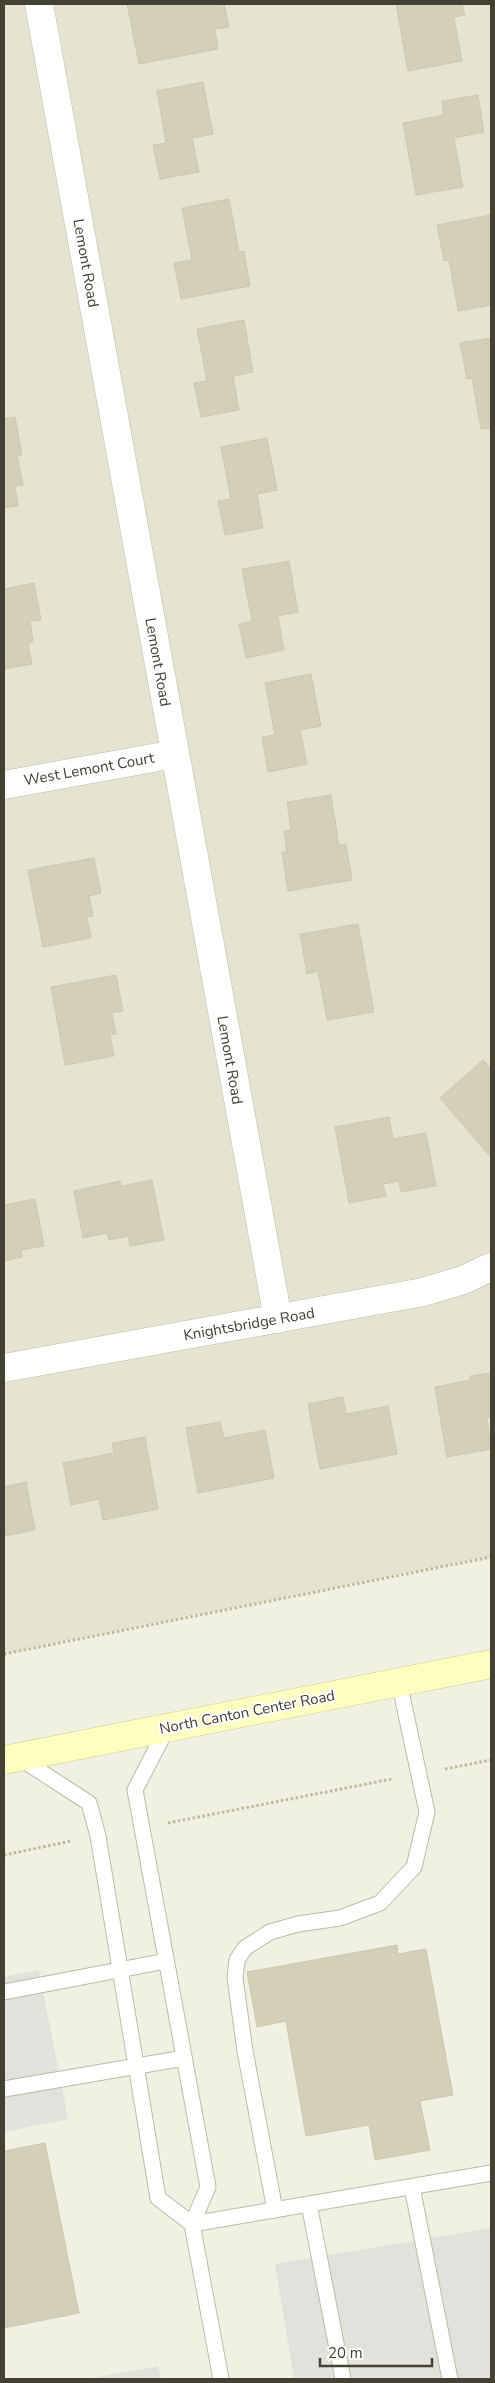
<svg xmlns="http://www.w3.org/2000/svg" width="495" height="2383" viewBox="0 0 495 2383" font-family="'Nunito Sans',sans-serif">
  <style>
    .residential { fill: #e5e4d1 }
    .parking { fill: #e2e1db }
    .building { fill: #d3cfb8; stroke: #cdc9ac }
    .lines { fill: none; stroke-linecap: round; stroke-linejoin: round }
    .service-casing { stroke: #bcbba6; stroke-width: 17 }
    .minor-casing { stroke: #bcbba6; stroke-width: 29 }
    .secondary-casing { stroke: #cecd91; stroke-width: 29 }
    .path { stroke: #beba97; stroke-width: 3; stroke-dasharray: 2.5 2.5; stroke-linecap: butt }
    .service { stroke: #fff; stroke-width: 15 }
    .minor { stroke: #fff; stroke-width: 28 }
    .secondary { stroke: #fdfec0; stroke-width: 28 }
    .labels { text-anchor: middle; stroke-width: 4; stroke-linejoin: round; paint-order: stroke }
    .street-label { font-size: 15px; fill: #434133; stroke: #fff }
  </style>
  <rect width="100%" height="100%" fill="#f1f1e3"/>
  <polygon class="residential" points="4,4 491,4 491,1556 4,1653"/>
  <g class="parking">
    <polygon points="39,1970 68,2119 4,2132 4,1977"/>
    <polygon points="491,2228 491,2379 294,2379 275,2264"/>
    <polygon points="158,2366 161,2379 88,2379"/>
  </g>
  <g class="building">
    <polygon points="127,4 224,4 229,27 215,29 218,49 139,64"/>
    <polygon points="396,4 462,4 465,15 454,17 462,61 408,71"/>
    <polygon points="203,82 213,134 192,138 199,172 160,179 153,145 166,143 157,91"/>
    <polygon points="478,95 484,132 454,138 463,187 416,195 403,123 444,115 442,101"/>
    <polygon points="229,199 239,252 244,251 250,286 181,299 174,263 192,260 182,208"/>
    <polygon points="491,215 491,305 458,311 449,260 444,261 437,225"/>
    <polygon points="244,320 253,372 233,376 239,410 201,417 194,383 207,381 197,329"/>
    <polygon points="491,338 491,428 481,429 472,378 467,379 460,343"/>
    <polygon points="15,417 22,455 17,455 23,485 15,486 18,506 4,508 4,419"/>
    <polygon points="267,438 277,490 257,494 263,528 225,535 218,501 231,499 221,447"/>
    <polygon points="289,561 298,612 278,616 284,650 246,658 239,624 252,621 242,569"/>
    <polygon points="34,583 41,620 30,621 33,642 28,643 32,664 4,669 4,589"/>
    <polygon points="311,674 321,726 300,730 307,764 268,772 262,737 275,735 265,683"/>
    <polygon points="331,795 339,845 346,844 352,880 288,891 282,852 287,852 284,831 291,830 287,802"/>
    <polygon points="94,858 101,893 89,896 93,916 87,917 91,938 43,947 28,870"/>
    <polygon points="358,924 374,1012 327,1020 318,971 307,974 300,934"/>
    <polygon points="116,975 123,1011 112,1013 116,1034 110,1035 114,1056 65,1065 51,987"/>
    <polygon points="483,1060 491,1069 491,1154 489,1155 440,1098"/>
    <polygon points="389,1117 393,1139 426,1133 436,1186 401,1192 399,1181 383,1184 386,1196 349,1203 335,1127"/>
    <polygon points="152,1180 164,1240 130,1246 128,1236 109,1240 107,1233 83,1238 74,1191 120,1181 121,1186"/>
    <polygon points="35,1199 44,1246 21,1250 22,1257 4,1261 4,1205"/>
    <polygon points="491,1373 491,1417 487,1418 491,1449 447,1457 435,1387 470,1380 470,1376"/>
    <polygon points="343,1397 346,1414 388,1406 397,1454 320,1469 308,1404"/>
    <polygon points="220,1422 224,1438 265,1430 274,1478 198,1493 186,1428"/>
    <polygon points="145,1437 158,1509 103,1520 99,1499 71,1505 63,1463 114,1453 112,1443"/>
    <polygon points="26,1482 35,1530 4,1536 4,1487"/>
    <polygon points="397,1945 398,1954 426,1949 453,2095 420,2101 430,2150 375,2160 369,2125 306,2136 286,2021 257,2027 247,1972"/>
    <polygon points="45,2143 79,2313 4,2328 4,2151"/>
  </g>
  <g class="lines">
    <g class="service-casing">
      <g id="service">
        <polyline points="18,1757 89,1803 98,1836 158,2198 192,2224 208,2187 135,1790 167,1728"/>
        <polyline points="4,1992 166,1961"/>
        <polyline points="4,2089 184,2058"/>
        <polyline points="412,2187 450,2379"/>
        <polyline points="309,2204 343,2379"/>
        <polyline points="275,2210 245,2051 235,1978 237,1960 245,1948 270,1932 298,1924 340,1918 380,1903 414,1867 427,1812 399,1682"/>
        <polyline points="221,2379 192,2224 491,2173"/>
      </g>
    </g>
    <g class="minor-casing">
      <g id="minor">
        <polyline points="39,4 278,1319"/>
        <polyline points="4,785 175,754"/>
        <polyline points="4,1368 423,1292 463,1280 491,1267"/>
      </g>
    </g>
    <g class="secondary-casing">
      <polyline id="secondary" points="4,1760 491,1664"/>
    </g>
    <g class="path">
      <polyline points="4,1654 491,1557"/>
      <polyline points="445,1769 491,1760"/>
      <polyline points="168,1823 392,1779"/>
      <polyline points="4,1855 71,1841"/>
    </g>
    <use href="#service" class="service"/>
    <use href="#minor" class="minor"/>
    <use href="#secondary" class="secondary"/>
  </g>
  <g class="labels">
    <g class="street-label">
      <text transform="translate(86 263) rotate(80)" y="5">Lemont Road</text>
      <text transform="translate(158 662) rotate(80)" y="5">Lemont Road</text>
      <text transform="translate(89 769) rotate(-10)" y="5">West Lemont Court</text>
      <text transform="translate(230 1060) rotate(80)" y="5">Lemont Road</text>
      <text transform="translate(249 1324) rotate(-10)" y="5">Knightsbridge Road</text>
      <text transform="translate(247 1712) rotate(-11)" y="5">North Canton Center Road</text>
    </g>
  </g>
  <rect width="495" height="2383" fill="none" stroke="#434133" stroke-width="10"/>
  <path d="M320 2358v8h112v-8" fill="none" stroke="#434133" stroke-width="2.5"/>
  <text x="328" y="2358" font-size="15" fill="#434133" stroke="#ffffff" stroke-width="4" paint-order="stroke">20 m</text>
</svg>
